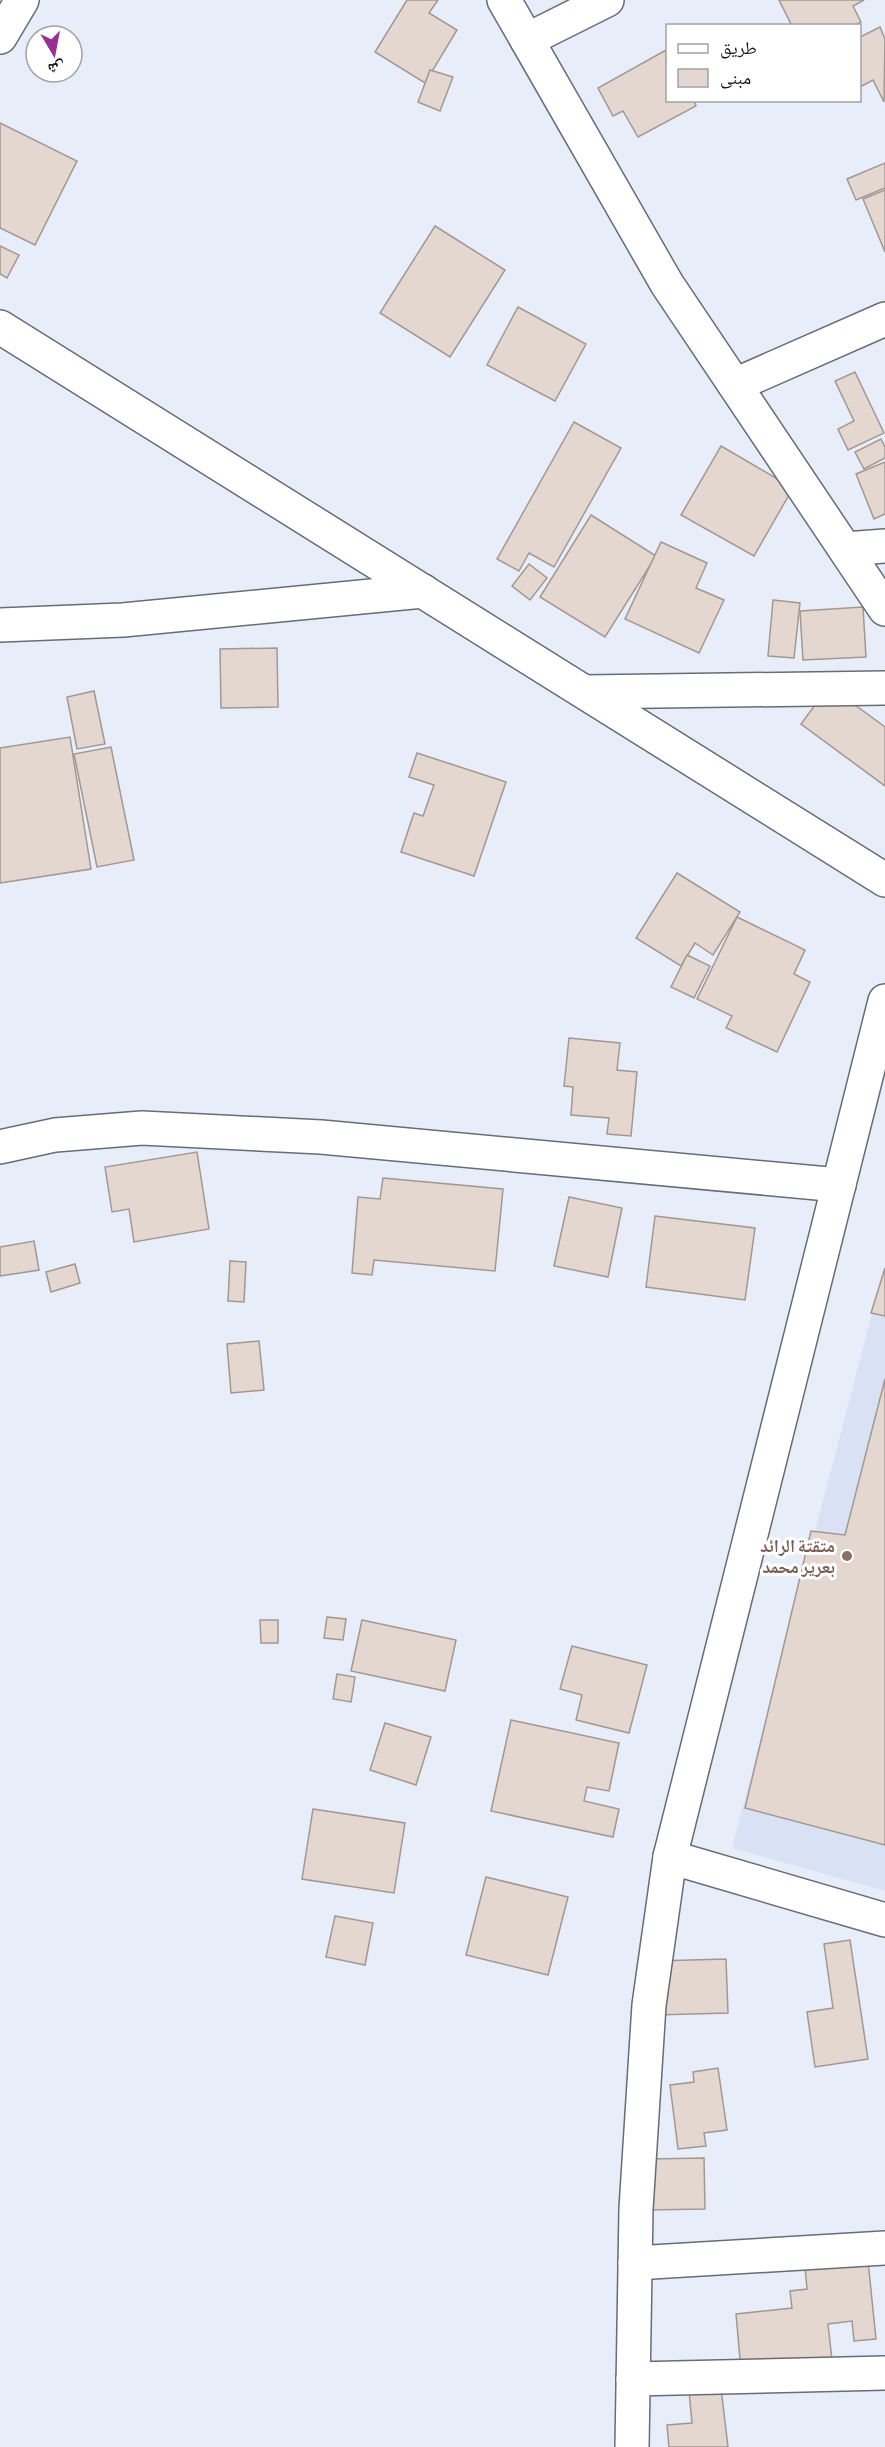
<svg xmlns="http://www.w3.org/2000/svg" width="885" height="2447" viewBox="0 0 885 2447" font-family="'Alegreya Sans','Noto Naskh Arabic',sans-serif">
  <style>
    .built { fill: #d9e2f4 }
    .building { fill: #e3d7d0; stroke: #a29791; stroke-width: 1.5 }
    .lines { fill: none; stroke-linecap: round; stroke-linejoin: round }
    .minor-casing { stroke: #676c75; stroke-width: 36 }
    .secondary-casing { stroke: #676c75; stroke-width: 36 }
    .minor { stroke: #fff; stroke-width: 33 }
    .secondary { stroke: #fff; stroke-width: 33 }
    .education-dot { fill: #8d6e63; stroke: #fff; stroke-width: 2 }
    .labels { text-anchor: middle; stroke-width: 6; stroke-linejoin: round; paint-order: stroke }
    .education-label { font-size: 18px; font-weight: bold; fill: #785e54; stroke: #fff; text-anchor: end }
  </style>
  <rect width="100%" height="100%" fill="#e8eef9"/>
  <polygon class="built" points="885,1264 885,1891 732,1848"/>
  <g class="building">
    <polygon points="407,0 438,0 429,13 457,30 425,83 375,52"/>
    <polygon points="779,0 864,0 853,6 861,22 854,26 792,26"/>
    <polygon points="880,27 885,39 884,102 873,80 860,87 860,37"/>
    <polygon points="666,50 668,100 694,100 696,106 638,137 623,111 613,116 598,88"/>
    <polygon points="430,70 453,77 440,111 418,102"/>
    <polygon points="0,123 77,161 35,245 0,228"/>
    <polygon points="885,163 885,188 856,200 847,179"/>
    <polygon points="885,190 885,252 863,199"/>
    <polygon points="435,226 505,270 450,357 380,313"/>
    <polygon points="0,246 19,255 7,278 0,274"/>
    <polygon points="518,307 586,344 555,401 487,365"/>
    <polygon points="855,372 884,433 848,450 838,429 854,421 835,381"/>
    <polygon points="574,422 621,448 554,567 529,553 519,571 497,559"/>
    <polygon points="881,439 885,447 885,458 864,469 855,452"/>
    <polygon points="721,446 793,488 754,556 681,515"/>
    <polygon points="885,462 885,514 874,519 856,474"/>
    <polygon points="591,515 656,556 605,637 540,597"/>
    <polygon points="661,542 707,563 696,588 724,600 699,653 625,619"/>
    <polygon points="529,564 547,578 530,600 512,586"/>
    <polygon points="773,600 800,603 794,658 768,656"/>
    <polygon points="863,607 866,657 803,660 800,611"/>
    <polygon points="277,648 278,707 221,708 220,649"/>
    <polygon points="829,686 885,727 885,786 801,724"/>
    <polygon points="94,691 105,744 77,749 67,697"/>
    <polygon points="70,737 91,869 0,883 0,748"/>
    <polygon points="111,747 134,860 97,867 74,754"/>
    <polygon points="417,753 506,782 474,876 401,852 414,813 423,816 434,785 409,777"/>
    <polygon points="677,873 740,912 713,955 695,943 681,966 636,938"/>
    <polygon points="737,917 805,950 794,974 810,982 777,1052 726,1028 732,1016 697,999"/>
    <polygon points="687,955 710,966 694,998 671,987"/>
    <polygon points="569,1038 620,1043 617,1070 637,1072 631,1136 607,1134 609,1118 571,1115 573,1087 564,1086"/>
    <polygon points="197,1152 209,1229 134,1242 129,1209 112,1212 105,1167"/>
    <polygon points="383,1178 503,1189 495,1271 374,1260 372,1275 352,1273 358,1197 380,1199"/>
    <polygon points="569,1197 622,1208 608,1277 554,1266"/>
    <polygon points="655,1216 755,1228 745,1300 646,1287"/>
    <polygon points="34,1241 39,1270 0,1276 0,1247"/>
    <polygon points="230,1261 246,1262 244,1302 228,1301"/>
    <polygon points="75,1264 80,1283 51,1292 46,1272"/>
    <polygon points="885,1268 885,1316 871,1313"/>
    <polygon points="259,1341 264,1390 231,1393 227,1344"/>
    <polygon points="885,1379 885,1845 745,1808 811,1531 845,1535"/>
    <polygon points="327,1617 346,1619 343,1640 324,1638"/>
    <polygon points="260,1620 278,1620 278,1643 261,1643"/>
    <polygon points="362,1620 456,1640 445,1691 351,1671"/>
    <polygon points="572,1646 647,1665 629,1733 576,1720 582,1695 560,1689"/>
    <polygon points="337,1674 355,1677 351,1702 333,1699"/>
    <polygon points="511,1720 619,1743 609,1791 587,1787 584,1801 619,1809 613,1837 491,1811"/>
    <polygon points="385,1723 431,1737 416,1785 370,1770"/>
    <polygon points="313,1809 405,1823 394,1893 302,1879"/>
    <polygon points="486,1877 568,1897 548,1975 466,1955"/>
    <polygon points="335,1916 373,1923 365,1965 326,1957"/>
    <polygon points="850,1940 868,2059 815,2067 807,2012 833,2008 824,1944"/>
    <polygon points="726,1959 728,2013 656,2015 655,1961"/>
    <polygon points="718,2068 727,2130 704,2133 706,2146 678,2149 670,2085 694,2082 693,2072"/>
    <polygon points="704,2158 705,2209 648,2210 647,2159"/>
    <polygon points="868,2261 876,2339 854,2341 852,2321 828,2324 832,2360 741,2370 736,2314 792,2308 790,2291 807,2289 805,2267"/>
    <polygon points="721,2388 728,2447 669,2447 667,2425 692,2423 689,2391"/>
  </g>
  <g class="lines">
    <g class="minor-casing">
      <g id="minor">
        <polyline points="504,0 667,284 885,609"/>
        <polyline points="0,37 22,0"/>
        <polyline points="527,40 607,0"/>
        <polyline points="735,385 885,319"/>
        <polyline points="845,549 885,546"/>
        <polyline points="0,625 123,620 423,591"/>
        <polyline points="586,692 885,688"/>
        <polyline points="0,1147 55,1135 142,1128 321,1137 839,1185"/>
        <polyline points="670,1857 885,1920"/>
        <polyline points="635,2263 885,2248"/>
        <polyline points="633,2379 885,2373"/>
        <polyline points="632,2447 636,2209 649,2005 670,1857 885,1001"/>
      </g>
    </g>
    <g class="secondary-casing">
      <polyline id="secondary" points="0,327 885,880"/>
    </g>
    <use href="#minor" class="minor"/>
    <use href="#secondary" class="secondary"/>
  </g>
  <circle class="education-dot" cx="847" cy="1556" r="6"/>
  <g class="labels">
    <g class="education-label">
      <text x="835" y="1552">متقتة الرائد<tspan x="835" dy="21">بعرير محمد</tspan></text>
    </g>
  </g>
  <rect x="666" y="24" width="195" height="78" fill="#ffffff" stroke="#a1a2a4" stroke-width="1.5"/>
  <rect x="678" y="44" width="30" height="9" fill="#ffffff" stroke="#a1a2a4" stroke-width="1.5"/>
  <text x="720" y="54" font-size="18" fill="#15171b">طريق</text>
  <rect x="678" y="69" width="30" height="18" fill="#e3d7d0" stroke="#a1a2a4" stroke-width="1.5"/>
  <text x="720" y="84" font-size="18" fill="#15171b">مبنى</text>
  <g transform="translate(54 54) rotate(170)"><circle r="28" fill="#ffffff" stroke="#a1a2a4" stroke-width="1.5"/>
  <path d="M0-4.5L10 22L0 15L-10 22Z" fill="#983196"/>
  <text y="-9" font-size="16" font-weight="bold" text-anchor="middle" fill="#15171b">ش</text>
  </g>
</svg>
